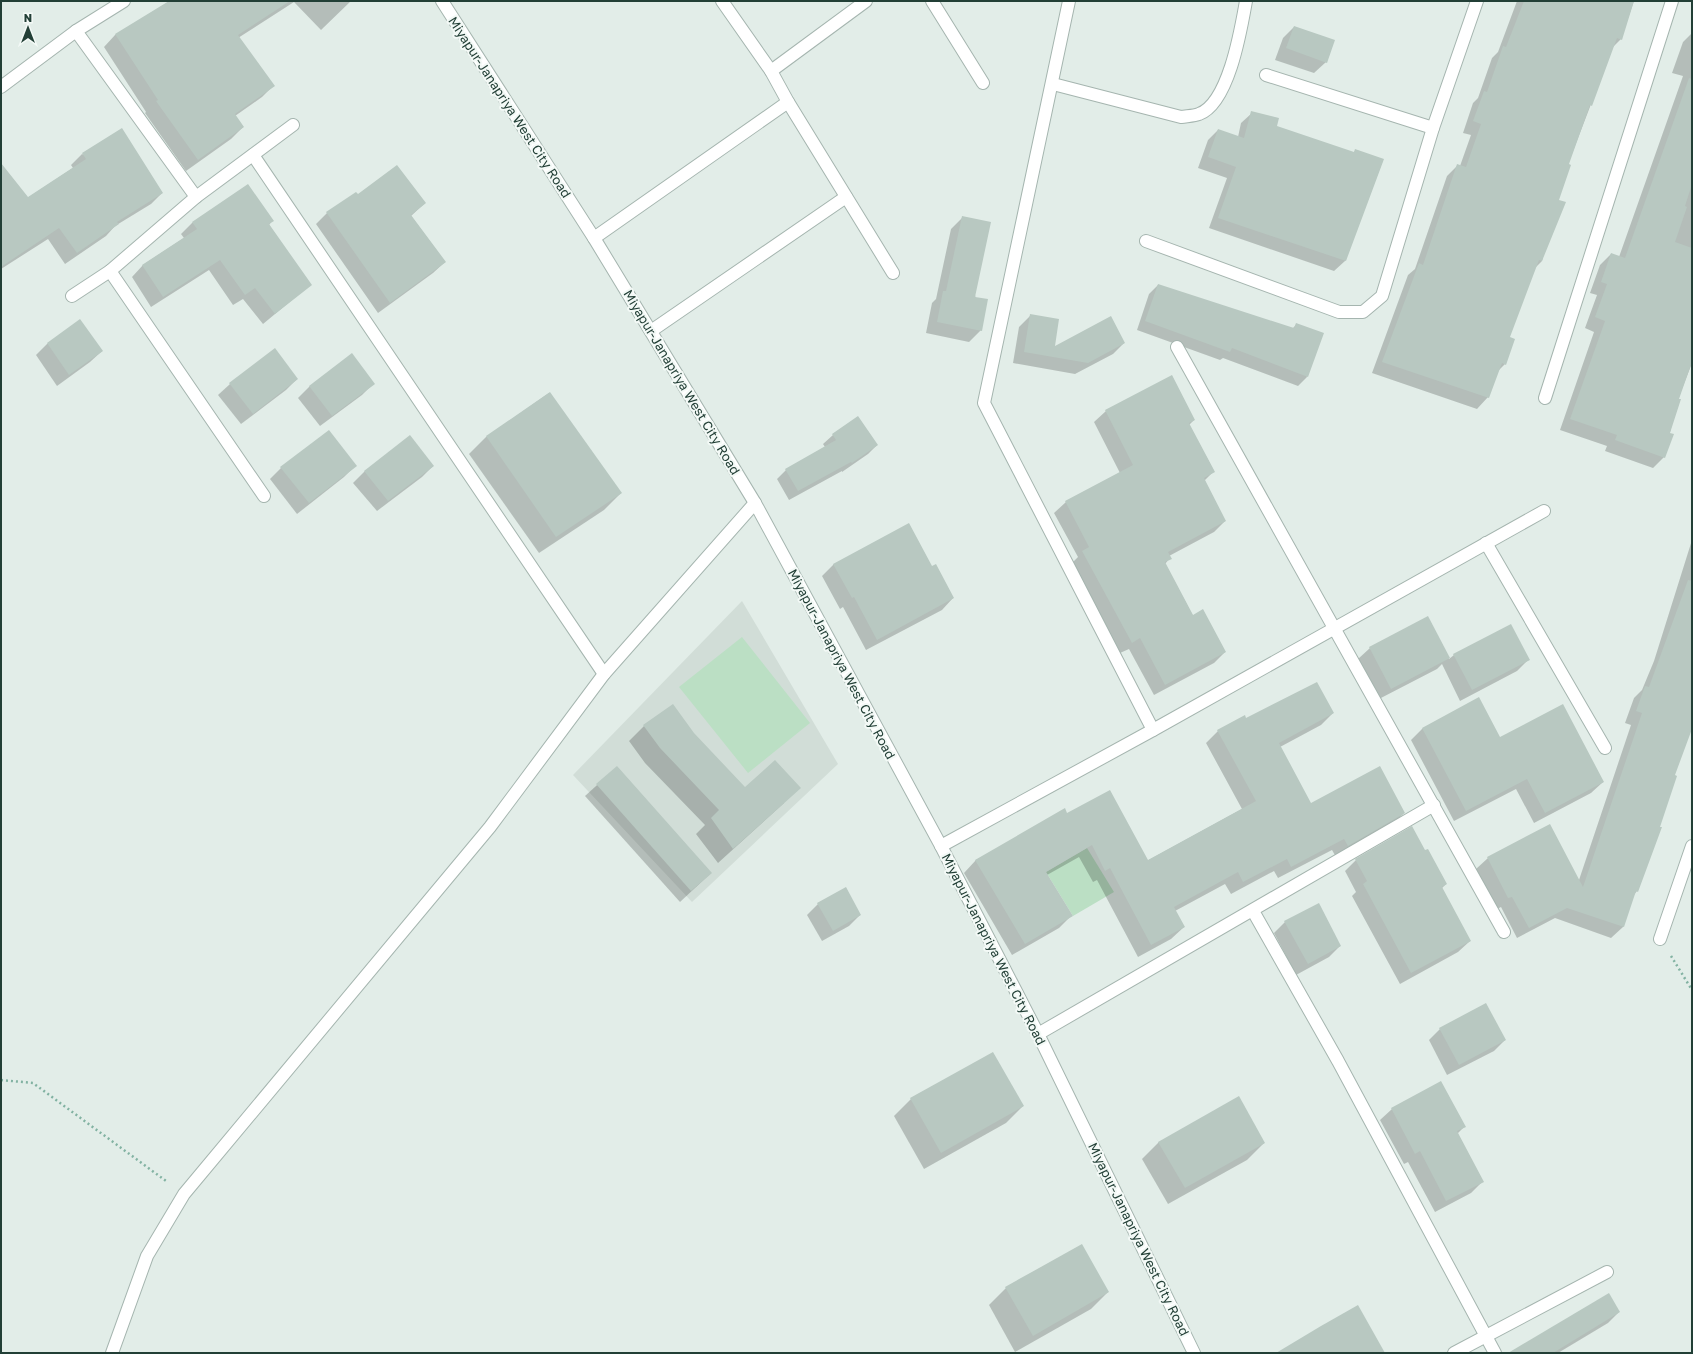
<svg xmlns="http://www.w3.org/2000/svg" width="1693" height="1354" viewBox="0 0 1693 1354" font-family="'Golos Text',sans-serif">
  <style>
    .built { fill: #d1ddd7 }
    .green { fill: #bbdfc4 }
    .shadow { fill: #0003 }
    .building { fill: #b8c8c1 }
    .lines { fill: none; stroke-linecap: round; stroke-linejoin: round }
    .minor-casing { stroke: #a5b5af; stroke-width: 14 }
    .path { stroke: #82b2a2; stroke-width: 2.5; stroke-dasharray: 2 3; stroke-linecap: butt }
    .minor { stroke: #fff; stroke-width: 12 }
    .labels { text-anchor: middle; stroke-width: 4; stroke-linejoin: round; paint-order: stroke }
    .street-label { font-size: 13px; fill: #223f36; stroke: #f3f9f6 }
  </style>
  <rect width="100%" height="100%" fill="#e2ede8"/>
  <polygon class="built" points="742,601 838,764 692,902 573,775"/>
  <g class="green">
    <polygon points="742,637 810,723 748,773 679,687"/>
    <polygon points="1087,848 1114,892 1073,916 1046,872"/>
  </g>
  <g class="shadow">
    <polygon points="170,1 351,1 321,30 294,2 238,38 273,86 262,97 235,116 243,127 231,139 186,171 145,113 146,112 104,47 115,35"/>
    <polygon points="1517,1 1634,1 1621,39 1613,47 1568,164 1542,261 1535,268 1508,338 1505,364 1498,371 1488,397 1477,409 1372,373 1408,275 1415,269 1447,176 1458,165 1460,166 1471,135 1463,133 1473,103 1478,98 1492,58 1498,52"/>
    <polygon points="1294,27 1326,62 1314,73 1275,60 1283,38"/>
    <polygon points="1692,33 1692,363 1678,399 1664,457 1653,468 1605,451 1607,446 1560,430 1594,332 1585,328 1597,295 1590,293 1600,265 1611,254 1619,257 1683,76 1672,73 1683,42"/>
    <polygon points="1252,113 1276,127 1353,153 1356,150 1383,160 1345,261 1334,271 1209,228 1227,178 1198,168 1208,140 1218,130 1238,137 1241,123"/>
    <polygon points="82,154 162,193 151,204 115,226 106,236 65,264 48,239 1,269 1,165 28,198 73,168 71,165"/>
    <polygon points="248,185 272,221 269,225 310,285 263,324 243,299 233,305 209,270 151,307 132,277 143,265 184,238 181,234 192,223"/>
    <polygon points="358,196 425,203 411,216 445,262 433,273 378,313 316,224 327,213"/>
    <polygon points="962,218 981,330 969,342 926,333 932,303 936,299 951,229"/>
    <polygon points="1158,285 1292,329 1296,325 1307,377 1298,386 1223,358 1220,360 1137,330 1149,294"/>
    <polygon points="1030,316 1053,348 1124,343 1113,354 1075,374 1013,363 1019,327"/>
    <polygon points="80,321 102,351 90,362 57,386 36,355 47,344"/>
    <polygon points="274,350 297,379 286,390 241,424 218,395 230,384"/>
    <polygon points="374,383 362,395 320,426 298,398 310,386"/>
    <polygon points="549,393 621,493 604,510 539,553 469,454 486,437"/>
    <polygon points="1106,411 1194,420 1189,425 1214,471 1204,481 1225,521 1214,532 1169,556 1170,558 1165,564 1193,616 1225,652 1214,663 1154,695 1129,649 1120,653 1072,563 1078,557 1054,513 1066,502 1120,473 1094,422"/>
    <polygon points="833,435 877,445 868,454 842,472 842,471 789,500 777,479 786,470 825,447 823,444"/>
    <polygon points="355,466 344,477 297,514 270,479 281,468"/>
    <polygon points="433,466 422,477 377,511 353,483 365,471"/>
    <polygon points="1692,540 1692,719 1637,891 1633,896 1623,927 1611,938 1555,918 1517,938 1501,907 1497,909 1476,869 1488,858 1579,880 1631,725 1625,723 1634,698 1642,690 1654,661"/>
    <polygon points="834,564 932,567 953,598 942,610 866,650 843,607 840,609 822,576"/>
    <polygon points="1428,618 1449,659 1454,655 1529,659 1517,671 1460,701 1442,664 1437,669 1379,699 1358,659 1370,648"/>
    <polygon points="1479,699 1500,739 1603,782 1591,793 1534,823 1516,789 1454,821 1411,740 1422,729"/>
    <polygon points="1333,713 1321,725 1280,747 1310,804 1404,813 1392,825 1336,857 1332,850 1278,878 1274,871 1231,894 1225,884 1175,911 1184,927 1171,939 1138,957 1097,880 1093,882 1079,857 1047,875 1071,916 1059,928 1012,955 964,873 976,860 1067,814 1147,861 1242,809 1206,743 1218,731 1246,720"/>
    <polygon points="644,726 693,734 745,788 784,803 718,863 696,834 705,825 645,763 629,741"/>
    <polygon points="617,767 711,873 680,902 585,796"/>
    <polygon points="1425,851 1446,884 1441,889 1470,941 1458,952 1400,984 1352,896 1356,892 1345,871 1356,860"/>
    <polygon points="818,904 860,915 849,926 822,941 807,915"/>
    <polygon points="1285,922 1340,946 1329,957 1296,975 1274,933"/>
    <polygon points="1440,1029 1505,1040 1494,1051 1447,1075 1429,1040"/>
    <polygon points="911,1099 1023,1106 1006,1123 924,1169 894,1116"/>
    <polygon points="1392,1109 1464,1127 1457,1134 1482,1182 1471,1193 1435,1212 1408,1162 1404,1164 1380,1120"/>
    <polygon points="1159,1142 1264,1143 1247,1160 1168,1204 1142,1159"/>
    <polygon points="1081,1246 1108,1292 1091,1309 1015,1352 989,1305 1006,1288"/>
    <polygon points="1619,1312 1608,1323 1558,1353 1517,1353"/>
  </g>
  <g class="building">
    <polygon points="169,1 290,1 238,35 275,86 235,114 244,127 198,160 156,101 158,100 115,34"/>
    <polygon points="1524,1 1634,1 1622,40 1617,38 1592,106 1590,105 1569,164 1571,165 1559,200 1566,202 1542,261 1539,260 1510,337 1515,339 1506,365 1502,363 1489,398 1382,362 1419,263 1423,265 1457,164 1466,167 1481,124 1473,121 1484,91 1487,92 1503,46 1506,47"/>
    <polygon points="1294,26 1335,40 1327,63 1286,48"/>
    <polygon points="1689,78 1692,79 1692,184 1685,206 1687,207 1675,242 1692,248 1692,362 1679,399 1681,399 1670,433 1674,434 1665,458 1615,440 1617,435 1570,419 1605,321 1595,317 1607,284 1601,282 1611,253 1625,258"/>
    <polygon points="1251,111 1279,118 1277,126 1354,152 1355,149 1384,159 1346,261 1218,218 1236,167 1208,157 1218,129 1244,138"/>
    <polygon points="122,128 163,193 117,222 119,224 77,253 59,228 1,267 1,163 28,197 86,159 82,153"/>
    <polygon points="397,165 426,203 411,215 446,262 390,303 326,212 356,192 358,194"/>
    <polygon points="248,184 274,221 269,224 312,285 275,314 255,288 245,295 220,260 163,297 142,265 197,229 192,222"/>
    <polygon points="962,216 991,222 975,297 988,299 982,331 937,322 943,291 946,291"/>
    <polygon points="1158,284 1294,328 1296,323 1324,333 1308,377 1232,348 1230,352 1145,321"/>
    <polygon points="1030,314 1059,319 1055,346 1111,316 1125,343 1088,363 1024,352"/>
    <polygon points="80,319 103,351 69,375 47,343"/>
    <polygon points="275,348 298,379 253,414 229,383"/>
    <polygon points="352,353 375,384 332,416 309,386"/>
    <polygon points="1172,375 1195,420 1189,423 1215,472 1204,478 1226,521 1168,552 1172,559 1165,562 1193,615 1203,609 1226,652 1165,685 1140,638 1132,643 1082,551 1089,547 1065,501 1133,465 1105,410"/>
    <polygon points="550,392 622,493 556,537 486,436"/>
    <polygon points="858,416 878,445 852,463 851,462 798,491 785,469 836,440 832,434"/>
    <polygon points="329,430 357,466 309,503 280,467"/>
    <polygon points="410,435 434,466 388,501 364,471"/>
    <polygon points="909,523 932,566 936,564 954,598 877,640 854,597 852,598 833,564"/>
    <polygon points="1688,580 1692,581 1692,729 1675,775 1677,776 1660,827 1662,827 1638,892 1636,891 1624,927 1567,908 1529,928 1512,897 1508,898 1487,857 1550,824 1583,887 1642,713 1636,711 1645,686 1649,687"/>
    <polygon points="1428,616 1450,658 1391,689 1369,647"/>
    <polygon points="1511,624 1530,660 1472,690 1453,654"/>
    <polygon points="1317,682 1334,713 1279,743 1311,803 1380,766 1405,813 1348,846 1344,839 1291,867 1287,859 1243,882 1238,872 1174,907 1185,927 1151,945 1110,868 1105,871 1092,845 1046,872 1073,916 1025,944 975,860 1065,808 1067,813 1110,790 1148,860 1256,801 1217,730 1245,715 1246,718"/>
    <polygon points="1479,697 1500,737 1563,704 1604,782 1545,813 1527,779 1466,811 1422,728"/>
    <polygon points="673,704 694,733 745,787 775,760 801,788 733,849 711,818 719,810 660,748 643,725"/>
    <polygon points="617,766 712,873 691,891 596,784"/>
    <polygon points="1412,826 1425,850 1428,849 1447,884 1442,887 1471,941 1411,973 1363,884 1367,881 1355,859"/>
    <polygon points="846,887 861,915 833,931 817,903"/>
    <polygon points="1319,903 1341,946 1308,964 1284,921"/>
    <polygon points="1486,1003 1506,1040 1459,1065 1439,1028"/>
    <polygon points="993,1052 1024,1106 941,1153 910,1098"/>
    <polygon points="1441,1081 1466,1127 1457,1131 1484,1182 1446,1201 1420,1151 1415,1154 1391,1108"/>
    <polygon points="1239,1096 1265,1143 1185,1188 1158,1142"/>
    <polygon points="1082,1244 1109,1292 1033,1336 1005,1287"/>
    <polygon points="1609,1293 1620,1312 1553,1353 1508,1353"/>
    <polygon points="1358,1305 1385,1353 1276,1353 1321,1326"/>
  </g>
  <g class="lines">
    <g class="minor-casing">
      <g id="minor">
        <polyline points="442,1 594,238 755,503 941,846 1038,1034 1194,1353"/>
        <polyline points="932,1 983,83"/>
        <polyline points="1069,1 984,403 1153,730"/>
        <polyline points="76,31 196,197"/>
        <polyline points="771,71 866,1"/>
        <polyline points="1266,75 1433,128"/>
        <path d="M1053,84L1181,117C1187,116 1194,116 1199,114C1229,103 1241,29 1246,1"/>
        <polyline points="1,87 76,31 124,1"/>
        <polyline points="788,102 893,273"/>
        <polyline points="253,155 604,674"/>
        <polyline points="594,238 788,102 771,71 722,1"/>
        <polyline points="1146,241 1339,312 1363,312 1382,296 1433,128 1477,1"/>
        <polyline points="110,271 264,496"/>
        <polyline points="72,296 110,271 196,197 293,125"/>
        <polyline points="651,331 846,197"/>
        <polyline points="1177,347 1504,932"/>
        <polyline points="1545,398 1672,1"/>
        <polyline points="1486,543 1605,748"/>
        <polyline points="941,846 1153,730 1544,511"/>
        <polyline points="1253,911 1338,1061 1495,1353"/>
        <polyline points="1660,939 1692,846"/>
        <polyline points="1038,1034 1434,805"/>
        <polyline points="112,1353 147,1256 184,1194 490,827 604,674 755,503"/>
        <polyline points="1454,1353 1607,1272"/>
      </g>
    </g>
    <g class="path">
      <polyline points="1671,956 1692,990"/>
      <polyline points="1,1080 33,1083 166,1181"/>
    </g>
    <use href="#minor" class="minor"/>
  </g>
  <g class="labels">
    <g class="street-label">
      <text transform="translate(510 107) rotate(57)" y="5">Miyapur-Janapriya West City Road</text>
      <text transform="translate(682 382) rotate(59)" y="5">Miyapur-Janapriya West City Road</text>
      <text transform="translate(842 664) rotate(62)" y="5">Miyapur-Janapriya West City Road</text>
      <text transform="translate(994 949) rotate(63)" y="5">Miyapur-Janapriya West City Road</text>
      <text transform="translate(1139 1239) rotate(64)" y="5">Miyapur-Janapriya West City Road</text>
    </g>
  </g>
  <rect width="1693" height="1354" fill="none" stroke="#223f36" stroke-width="4"/>
  <g transform="translate(28 28)" stroke="#f3f9f6" stroke-width="3" paint-order="stroke">
  <path d="M0-3L7 15L0 10L-7 15Z" fill="#223f36"/>
  <text y="-6" font-size="11" font-weight="bold" text-anchor="middle" fill="#223f36">N</text>
  </g>
</svg>
